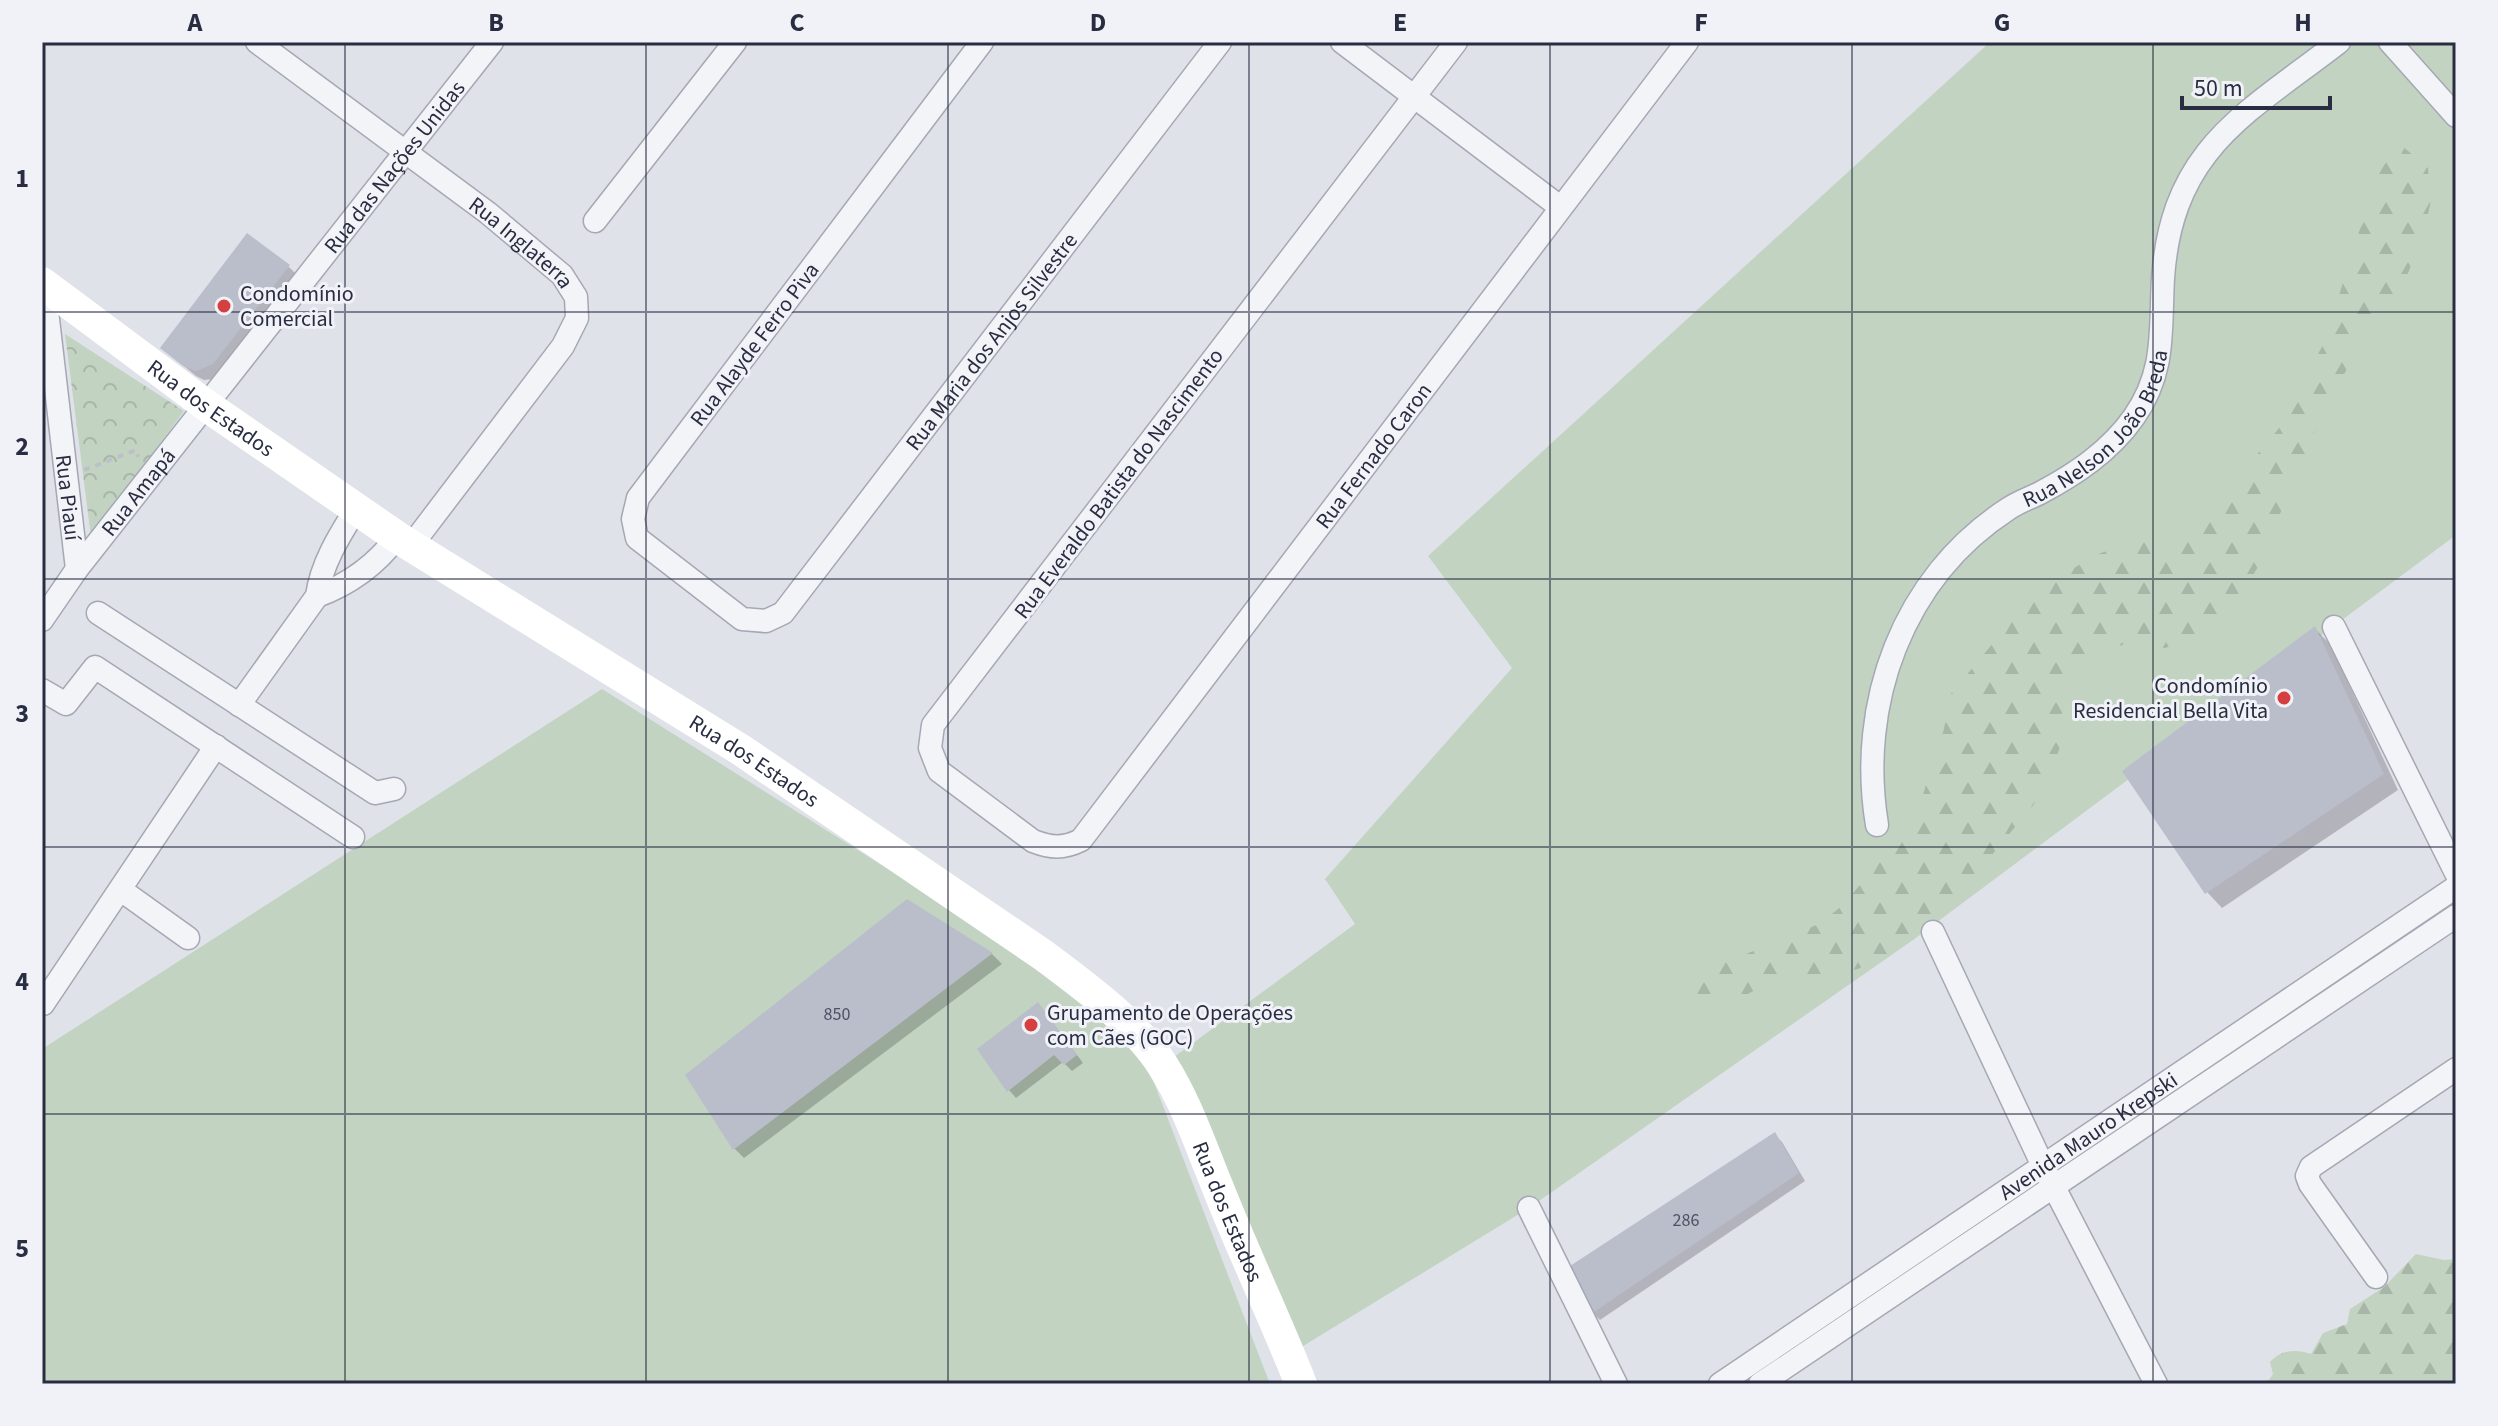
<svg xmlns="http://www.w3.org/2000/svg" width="2498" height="1426" viewBox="0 0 2498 1426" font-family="'Source Sans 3',sans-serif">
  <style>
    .green { fill: #c2d4c1 }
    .forest { fill: url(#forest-firs) }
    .park { fill: url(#park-crowns) }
    .shadow { fill: #0003 }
    .building { fill: #babdca }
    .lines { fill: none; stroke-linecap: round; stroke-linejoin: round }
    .street-casing { stroke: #a5a8b4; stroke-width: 25 }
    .path { stroke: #bec0c9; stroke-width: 4; stroke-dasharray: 6 6; stroke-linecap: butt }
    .street { stroke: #f3f4f8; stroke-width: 22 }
    .secondary { stroke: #fff; stroke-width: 32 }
    .grid { fill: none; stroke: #282d42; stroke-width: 2; stroke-opacity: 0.55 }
    .poi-dot { fill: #d53f3f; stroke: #f0f2f7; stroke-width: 3 }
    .labels { text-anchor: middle; stroke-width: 6; stroke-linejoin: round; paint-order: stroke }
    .number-label { font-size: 18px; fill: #4c5164 }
    .street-label { font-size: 22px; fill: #282d42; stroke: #f0f2f7 }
    .poi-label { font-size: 22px; fill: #282d42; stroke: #f0f2f7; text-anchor: start }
    .neatline { fill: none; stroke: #282d42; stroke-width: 3 }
    .grid-label { font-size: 26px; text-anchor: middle; font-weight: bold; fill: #282d42 }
  </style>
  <defs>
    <pattern id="forest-firs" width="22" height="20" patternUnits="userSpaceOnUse" patternTransform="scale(2)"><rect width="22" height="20" fill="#c2d4c1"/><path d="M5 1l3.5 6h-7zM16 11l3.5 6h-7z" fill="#a7b6a7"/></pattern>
    <pattern id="park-crowns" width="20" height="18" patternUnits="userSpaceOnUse" patternTransform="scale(2)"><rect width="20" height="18" fill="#c2d4c1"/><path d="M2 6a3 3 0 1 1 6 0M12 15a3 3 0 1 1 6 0" fill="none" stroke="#a7b6a7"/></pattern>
  </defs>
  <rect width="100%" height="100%" fill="#e0e2ea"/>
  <g class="green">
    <polygon points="1990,42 2456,42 2456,535 1913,940 1529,1208 1290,1354 1159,1068 1355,924 1325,879 1512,668 1428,556"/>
    <polygon points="602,689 1050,971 1137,1054 1153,1080 1270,1384 42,1384 42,1049"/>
  </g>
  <g class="forest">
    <polygon points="2401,145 2428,168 2431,201 2422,239 2408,273 2390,304 2368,331 2322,414 2277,521 2268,551 2246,586 2220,618 2197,636 2165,648 2131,642 2099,653 2076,680 2062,707 2061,744 2051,774 2034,804 1963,890 1936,913 1913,940 1858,969 1772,981 1744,996 1708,1004 1690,989 1717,966 1821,923 1844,904 1915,819 1944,729 1949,696 2039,588 2098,554 2130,543 2163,540 2195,529 2285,421 2299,387 2334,326 2340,292 2378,172"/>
    <path d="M2416,1254L2444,1260L2456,1259V1384H2252L2269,1380L2273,1374L2270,1362C2282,1349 2297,1349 2311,1354L2323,1333L2347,1324L2350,1309L2384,1287Z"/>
  </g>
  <polygon class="park" points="65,334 184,411 91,537"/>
  <g class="shadow">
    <polygon points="289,267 299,277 213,379 204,380 196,376 162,348"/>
    <polygon points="2315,629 2330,644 2398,790 2222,908 2207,892"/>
    <polygon points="907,902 992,954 1002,964 744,1158 734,1148"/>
    <polygon points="1045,1012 1083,1063 1072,1071 1063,1062 1016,1098 1009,1090"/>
    <polygon points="1775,1135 1782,1142 1805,1181 1600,1320 1593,1313 1572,1267"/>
  </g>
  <g class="building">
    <polygon points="247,233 290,265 213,364 196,371 183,366 160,348"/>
    <polygon points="2315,626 2384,774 2205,894 2122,771"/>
    <polygon points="907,899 993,953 733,1150 685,1075"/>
    <polygon points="1038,1002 1077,1055 1064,1065 1054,1055 1007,1092 977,1049"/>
    <polygon points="1775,1132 1799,1173 1591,1314 1570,1266"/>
  </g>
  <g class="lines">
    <g class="street-casing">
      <g id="street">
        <path id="s1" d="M257,42L488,213L562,275L576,297L577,318L563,346L411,546"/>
        <path id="s2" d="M982,42L638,498L633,519L637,538L742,619L766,621L783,613L1220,42"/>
        <polyline points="1342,42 1560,207"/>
        <path id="s3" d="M1456,42L933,725L930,748L939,771L1033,841C1051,848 1063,849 1081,840L1687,42"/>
        <polyline points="2390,42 2456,116"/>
        <polyline points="595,221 735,42"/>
        <path id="s4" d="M44,285L77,569"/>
        <path d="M317,596C350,584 376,565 397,537"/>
        <polyline points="98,613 375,793 394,789"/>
        <path id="s5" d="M42,620L77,569L492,42"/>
        <polyline points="2334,627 2456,873"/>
        <polyline points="42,690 66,704 95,667 353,837"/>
        <path d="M239,705L317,596C321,565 339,536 356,509"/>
        <path id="s6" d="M1877,825C1857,704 1902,578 2008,509C2018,502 2030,498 2040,493C2076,474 2110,451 2134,417C2166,371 2160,331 2163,278C2172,148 2246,114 2339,42"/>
        <polyline points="121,890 188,938"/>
        <polyline points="1933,932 2043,1166 2156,1384"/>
        <polyline points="43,1004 216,746"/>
        <polyline points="1529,1208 1616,1384"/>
        <polyline points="2376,1277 2310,1184 2307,1176 2311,1167 2456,1069"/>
        <path id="s7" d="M1720,1384L2456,887"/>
        <polyline points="1760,1384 2456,916"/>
      </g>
    </g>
    <polyline class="path" points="84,470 136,450 138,457"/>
    <use href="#street" class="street"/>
    <path class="secondary" id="s8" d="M42,283L207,406L397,537L741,750L1043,955C1083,985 1137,1024 1163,1066C1187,1104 1201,1147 1218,1188C1244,1254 1275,1318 1301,1384"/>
  </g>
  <path class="grid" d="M345,42V1384M646,42V1384M948,42V1384M1249,42V1384M1550,42V1384M1852,42V1384M2153,42V1384M42,312H2456M42,579H2456M42,847H2456M42,1114H2456"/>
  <g class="poi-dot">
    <circle cx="224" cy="306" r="8"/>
    <circle cx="2284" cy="698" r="8"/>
    <circle cx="1031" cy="1025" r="8"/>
  </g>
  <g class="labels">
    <g class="number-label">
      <text x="837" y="1020">850</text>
      <text x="1686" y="1226">286</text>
    </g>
    <g class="street-label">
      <text dy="8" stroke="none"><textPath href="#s5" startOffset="574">Rua das Nações Unidas</textPath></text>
      <text dy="8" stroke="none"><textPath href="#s1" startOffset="332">Rua Inglaterra</textPath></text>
      <text dy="8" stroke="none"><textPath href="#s2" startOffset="1130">Rua Maria dos Anjos Silvestre</textPath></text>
      <text transform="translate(754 344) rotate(-53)" y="8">Rua Alayde Ferro Piva</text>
      <text dy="8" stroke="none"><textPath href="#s8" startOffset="210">Rua dos Estados</textPath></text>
      <text dy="8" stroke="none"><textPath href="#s6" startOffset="486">Rua Nelson João Breda</textPath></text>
      <text dy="8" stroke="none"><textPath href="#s3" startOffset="1558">Rua Fernado Caron</textPath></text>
      <text transform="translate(1118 483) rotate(-53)" y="8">Rua Everaldo Batista do Nascimento</text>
      <text dy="8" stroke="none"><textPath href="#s5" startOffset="160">Rua Amapá</textPath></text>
      <text dy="8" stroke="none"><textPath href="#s4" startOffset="214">Rua Piauí</textPath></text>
      <text dy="8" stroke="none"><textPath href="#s8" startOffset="858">Rua dos Estados</textPath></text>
      <text dy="8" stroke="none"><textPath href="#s7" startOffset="444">Avenida Mauro Krepski</textPath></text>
      <text dy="8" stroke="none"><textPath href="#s8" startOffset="1530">Rua dos Estados</textPath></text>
    </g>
    <g class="poi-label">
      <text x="240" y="301">Condomínio<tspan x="240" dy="25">Comercial</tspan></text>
      <text x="2268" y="693" text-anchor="end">Condomínio<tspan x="2268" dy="25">Residencial Bella Vita</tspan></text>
      <text x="1047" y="1020">Grupamento de Operações<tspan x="1047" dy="25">com Cães (GOC)</tspan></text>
    </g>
  </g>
  <rect width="2498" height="1426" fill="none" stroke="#f0f2f7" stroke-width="88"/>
  <path d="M2182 96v12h148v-12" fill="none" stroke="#282d42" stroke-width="4"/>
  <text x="2194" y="96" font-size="24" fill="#282d42" stroke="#f0f2f7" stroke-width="6" paint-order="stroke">50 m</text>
  <rect x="44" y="44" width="2410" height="1338" class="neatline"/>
  <g class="grid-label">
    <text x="195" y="31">A</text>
    <text x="496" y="31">B</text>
    <text x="797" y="31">C</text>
    <text x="1098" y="31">D</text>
    <text x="1400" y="31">E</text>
    <text x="1701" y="31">F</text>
    <text x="2002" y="31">G</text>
    <text x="2303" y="31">H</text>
    <text x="22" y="187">1</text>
    <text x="22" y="455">2</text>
    <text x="22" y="722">3</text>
    <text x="22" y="990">4</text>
    <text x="22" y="1257">5</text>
  </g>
</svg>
